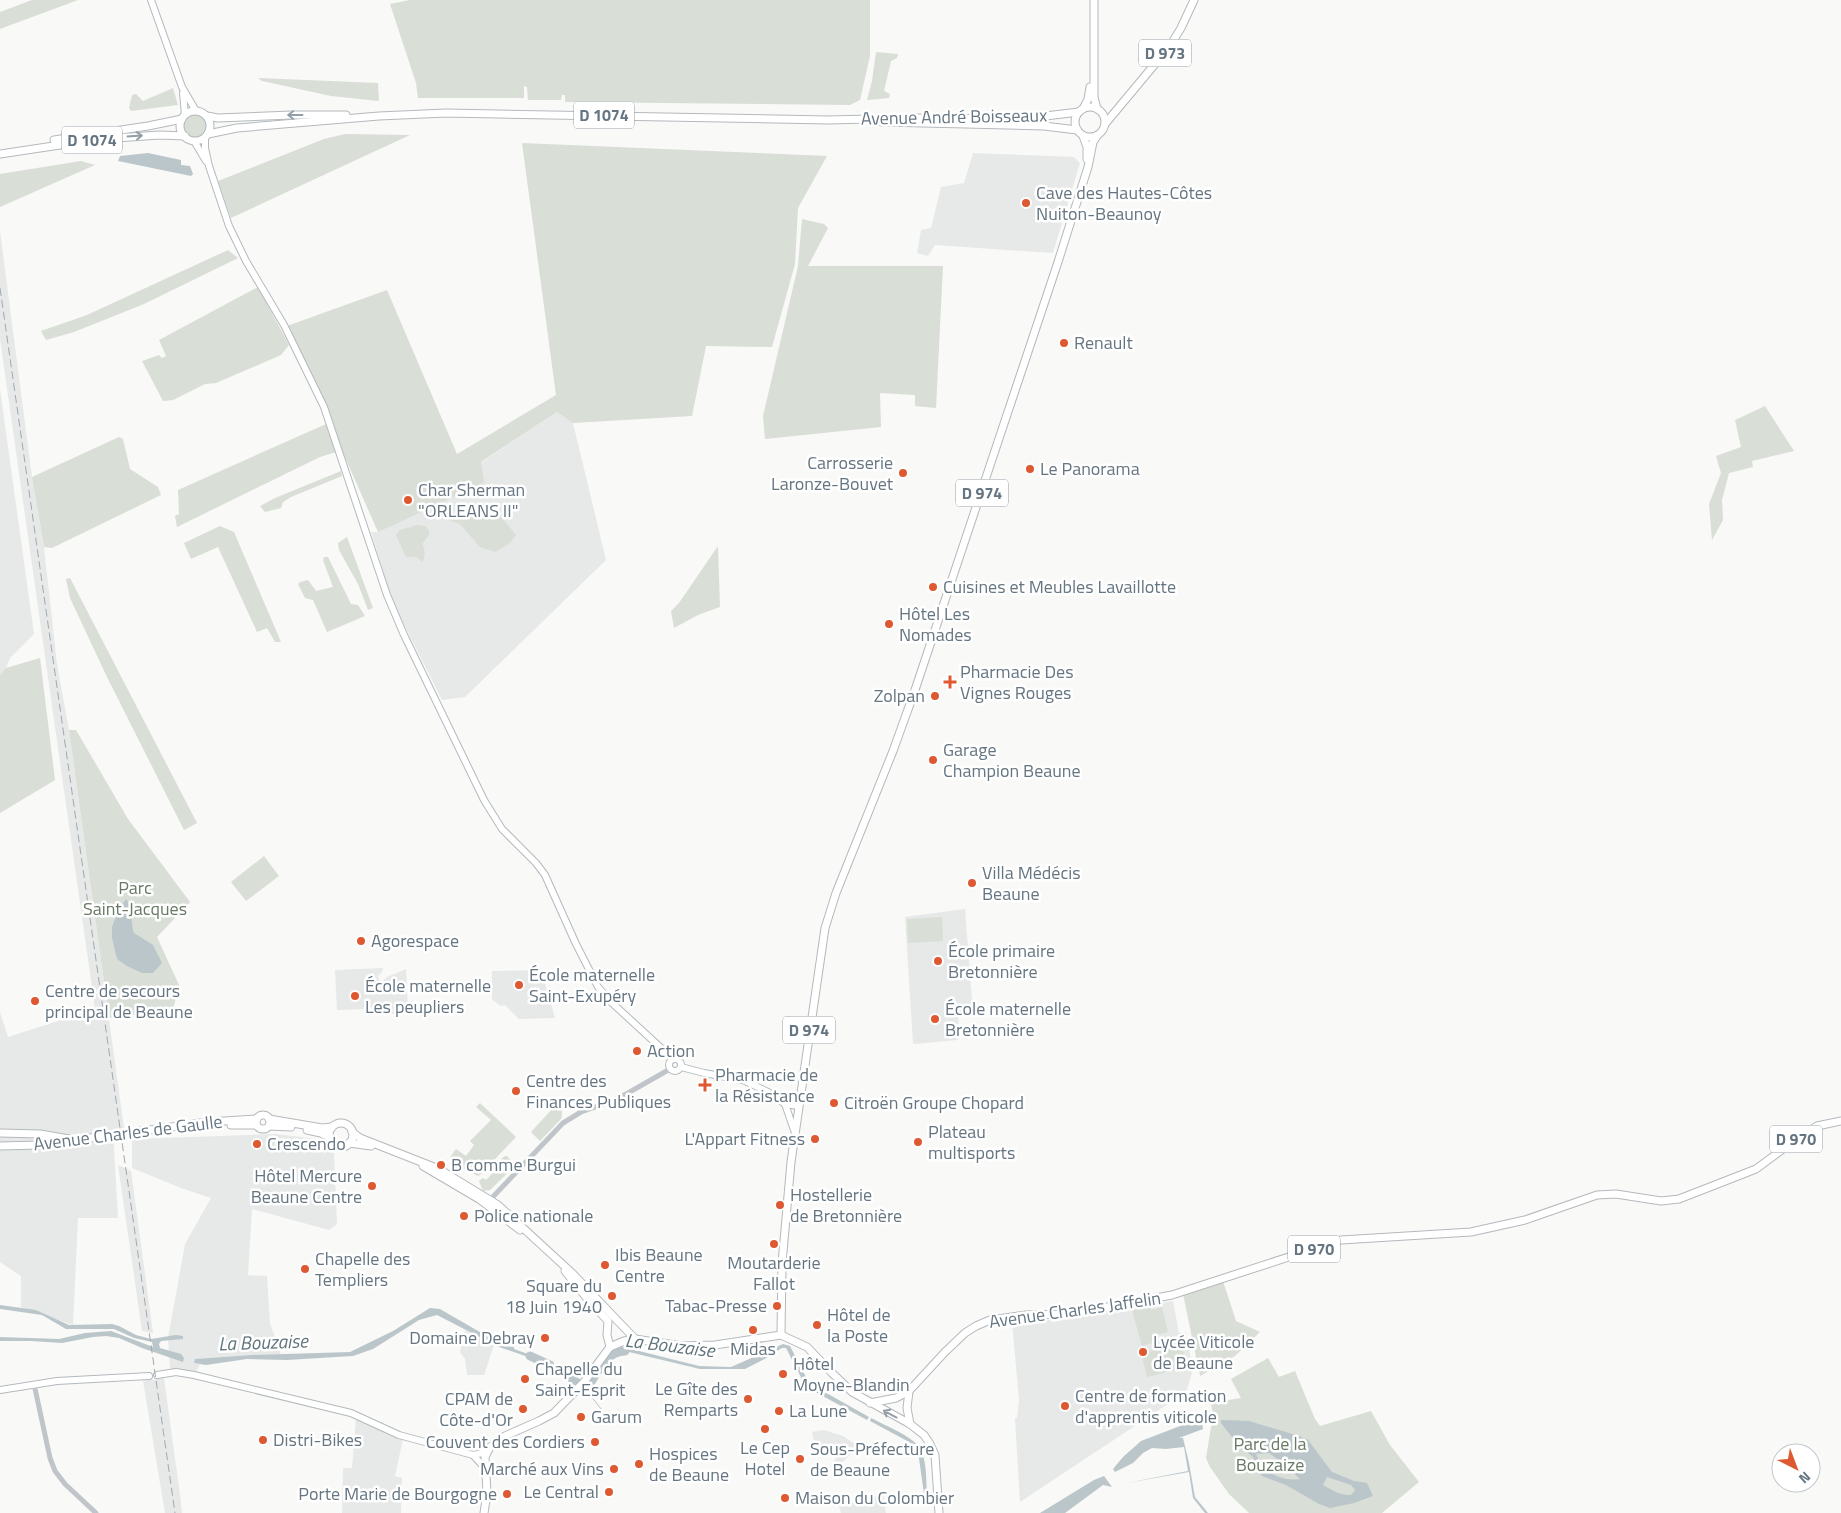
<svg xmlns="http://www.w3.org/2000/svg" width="1841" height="1513" viewBox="0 0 1841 1513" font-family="'Titillium Web',sans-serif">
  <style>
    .built { fill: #e7e8e8 }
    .green { fill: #d9ded6 }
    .water { fill: #bac6ca; fill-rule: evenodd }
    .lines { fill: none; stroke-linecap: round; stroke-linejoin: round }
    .stream { stroke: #bac6ca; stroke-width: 1 }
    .river { stroke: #bac6ca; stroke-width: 9 }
    .secondary-casing { stroke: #b3b9bd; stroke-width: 8 }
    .primary-casing { stroke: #b4b9bd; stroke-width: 9 }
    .tertiary { stroke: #c0c5c9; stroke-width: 5 }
    .secondary { stroke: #fff; stroke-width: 6 }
    .primary { stroke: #fff; stroke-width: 7 }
    .rail { stroke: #a2a9ae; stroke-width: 1; stroke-dasharray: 8 4; stroke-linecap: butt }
    .oneway { stroke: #939ea7 }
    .poi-dot { fill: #de5932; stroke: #fff; stroke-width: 2 }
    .labels { text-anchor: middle; stroke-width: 5; stroke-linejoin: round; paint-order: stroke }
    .shield { fill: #fff; stroke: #939ea7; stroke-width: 1 }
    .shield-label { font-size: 16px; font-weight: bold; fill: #657581 }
    .street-label { font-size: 18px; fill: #657581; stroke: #fff }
    .poi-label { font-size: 18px; fill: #657581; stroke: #fff; text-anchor: start }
    .park-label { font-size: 18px; fill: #687964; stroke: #fff }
    .water-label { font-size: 19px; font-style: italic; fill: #60747b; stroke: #fff }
  </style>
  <rect width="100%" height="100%" fill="#f9f9f7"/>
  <g class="built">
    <polygon points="973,153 1074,157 1080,163 1053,253 935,245 928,256 917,253 921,230 931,228 941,187 964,183"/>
    <polygon points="0,231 32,477 44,547 57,664 69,730 124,1128 113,1131 118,1218 78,1218 73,1325 21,1307 21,1276 0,1262 0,1012 8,1037 95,1009 0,339"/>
    <polygon points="0,389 34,634 10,658 6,668 0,675"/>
    <polygon points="557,412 573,423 606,560 465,697 442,700 393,603 371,532 378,532"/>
    <polygon points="965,909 973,1012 958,1014 960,1038 957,1040 915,1044 913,1043 905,917"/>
    <polygon points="383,968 382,972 378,976 379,980 383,981 387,977 406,969 408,1011 400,1011 398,1014 375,1014 375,1006 369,1009 337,1010 335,970"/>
    <polygon points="541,970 555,1018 519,1019 505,1005 500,1006 492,999 492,971"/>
    <polygon points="276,1134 317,1139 334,1152 337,1224 329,1230 252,1209 248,1275 267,1276 270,1323 281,1355 251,1355 195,1359 194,1363 200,1364 196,1373 170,1369 168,1338 185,1244 211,1198 181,1188 132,1168 132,1139"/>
    <polygon points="118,1165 131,1171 153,1333 142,1331"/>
    <polygon points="1173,1301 1179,1333 1186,1332 1193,1370 1186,1392 1020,1502 1015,1418 1017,1418 1019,1400 1012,1322 1071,1319"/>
    <polygon points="465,1330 494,1345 484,1375 467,1375 465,1359 460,1352"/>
    <polygon points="164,1378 180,1495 182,1513 165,1513 143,1381"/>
    <polygon points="356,1418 396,1438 403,1439 395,1476 402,1478 401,1513 342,1513 343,1468 352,1468"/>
    <polygon points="824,1430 843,1436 858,1446 835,1470 831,1467 836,1458 832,1452 819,1453 817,1441 814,1441 812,1432"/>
    <polygon points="883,1494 886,1513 841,1513 839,1506"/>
  </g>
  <g class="green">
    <polygon points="32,0 78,0 0,29 0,12"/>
    <polygon points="410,0 870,0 870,56 860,100 850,105 565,102 565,95 562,95 561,100 528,100 527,87 524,86 524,98 418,98 416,83 390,4"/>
    <polygon points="876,52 898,54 897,58 891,61 884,91 890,94 889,98 867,100 872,81"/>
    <polygon points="258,78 378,83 379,101 331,96 262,81"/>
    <polygon points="173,88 178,105 131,111 129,108 132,95 136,94 143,101"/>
    <circle cx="195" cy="126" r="11"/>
    <polygon points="345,134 410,135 231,218 218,181 324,139"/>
    <polygon points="522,143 827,156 798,208 795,264 772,347 706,346 692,416 573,423 557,412 481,462 484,483 378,532 287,326 387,290 457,454 556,395"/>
    <polygon points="81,161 95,165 0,207 0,174"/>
    <polygon points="802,219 824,224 828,228 808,266 943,266 936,408 915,406 915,395 880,393 881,427 765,439 763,416 798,266"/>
    <polygon points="228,250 238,258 144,304 74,332 46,340 41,331 87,315"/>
    <polygon points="258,287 289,345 281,355 216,383 205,384 173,400 163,401 142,361 159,355 162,358 166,356 159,340"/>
    <polygon points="1765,406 1794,451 1752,461 1753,467 1729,473 1722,500 1723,520 1712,540 1709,504 1721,473 1716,456 1741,447 1735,420"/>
    <polygon points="326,424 336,452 320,457 177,527 175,516 179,514 178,490"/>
    <polygon points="119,437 123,439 130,469 158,487 161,495 52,548 44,547 32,477"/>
    <polygon points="341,471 342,476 291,497 283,502 281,508 265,512 260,506 275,498"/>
    <polygon points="487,504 494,508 516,535 509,544 495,552 480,547 460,524 447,519"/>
    <path d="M417,525L425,526L429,530V535L422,544C425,548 426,557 422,562C418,556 413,557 406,557L396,535L400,530Z"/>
    <polygon points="220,526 234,532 281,642 275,642 267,628 257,632 218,547 191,559 184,543"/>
    <polygon points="347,537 373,608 368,610 358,584 339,550 338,543"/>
    <polygon points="718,546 720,607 698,615 674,628 671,611 679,603"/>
    <polygon points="324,557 328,557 351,604 358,605 365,616 327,632 313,600 305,598 298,584 300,582 308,580 316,591 333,587 323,560"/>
    <polygon points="70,578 197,823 184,830 107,677 70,598 66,579"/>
    <polygon points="40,658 55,780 0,813 0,675 6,668"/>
    <polygon points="69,730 76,730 128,819 190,902 157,937 179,985 173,1010 109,1018"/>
    <polygon points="264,856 279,876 246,901 231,882"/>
    <polygon points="942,917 943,941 908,943 907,919"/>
    <path d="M553,1096C558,1103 565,1110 561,1119L540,1141L531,1132L555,1106L553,1103Z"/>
    <polygon points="480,1103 516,1137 481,1174 478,1176 462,1168 464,1164 450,1157 456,1149 466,1156 474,1145 470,1141 491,1120 476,1107"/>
    <polygon points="505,1156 507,1156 515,1164 515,1166 490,1190 483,1191 479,1181 483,1178 486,1180 504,1162 501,1159"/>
    <polygon points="1223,1281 1236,1321 1260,1332 1235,1356 1200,1376 1183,1294"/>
    <polygon points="1149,1305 1151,1310 1162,1307 1168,1332 1157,1335 1159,1341 1142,1346 1132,1310"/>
    <polygon points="1181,1343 1187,1367 1147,1377 1141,1353"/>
    <polygon points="1268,1358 1279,1377 1295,1371 1315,1419 1320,1426 1371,1411 1390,1445 1419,1482 1382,1513 1249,1513 1247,1511 1229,1494 1210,1467 1206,1458 1213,1415 1211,1403 1241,1398 1231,1379"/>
  </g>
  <g class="water">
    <polygon points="148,153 181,160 181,165 190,166 193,174 191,176 118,161 120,156"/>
    <path d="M126,899C132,905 131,923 134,933L153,945L162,963L153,973H142L127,966L117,959L112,938V927L118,911Z"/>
    <polygon points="0,1305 36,1310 69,1325 112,1324 119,1326 136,1335 151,1339 176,1335 183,1336 183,1339 161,1341 159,1344 160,1348 181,1354 184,1358 183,1362 142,1348 119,1338 106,1336 93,1337 62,1343 31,1341 0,1341 0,1337 59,1339 85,1333 111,1331 153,1347 152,1342 134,1338 114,1329 66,1329 42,1315 0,1309"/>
    <polygon points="430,1308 440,1309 504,1346 514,1347 514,1349 539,1358 540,1361 499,1347 437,1315 419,1320 373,1349 353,1356 287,1360 247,1359 206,1365 194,1363 195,1359 251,1355 350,1352 393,1331"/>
    <polygon points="783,1344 790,1346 806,1377 814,1386 869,1417 867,1420 806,1387 786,1348 782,1348 775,1352 774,1354 745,1369 700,1369 629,1352 616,1353 614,1351 631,1349 699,1366 731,1367"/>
    <path d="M871,1418C884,1425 915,1437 921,1450C927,1463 926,1481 927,1494H924L918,1451L911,1443L870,1421Z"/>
    <polygon points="1201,1418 1203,1429 1179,1438 1183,1438 1189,1463 1195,1497 1208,1513 1205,1513 1193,1498 1189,1472 1127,1483 1188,1471 1184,1447 1166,1449 1152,1448 1143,1453 1133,1463 1115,1472 1113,1469 1123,1457 1141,1441"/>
    <path d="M1221,1420L1249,1421L1299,1436L1308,1440L1332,1472L1354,1481L1367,1483L1373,1496L1354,1503L1330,1508L1319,1504L1286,1485L1262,1476L1257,1469L1253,1457L1239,1446L1221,1423ZM1269,1453L1283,1463L1300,1479C1280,1482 1263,1472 1256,1454ZM1327,1477L1351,1485L1355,1490L1351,1495C1340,1495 1333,1491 1323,1485Z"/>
    <polygon points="1104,1476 1112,1487 1103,1485 1065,1513 1040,1513 1094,1480"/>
  </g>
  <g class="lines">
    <polyline class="stream" points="586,1390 602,1410"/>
    <g class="river">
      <polyline points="530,1356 550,1365"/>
      <path d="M560,1369L586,1390C596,1375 605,1351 625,1351"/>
    </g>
    <g class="secondary-casing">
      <g id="secondary">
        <polyline points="151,0 182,87 196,111"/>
        <polyline points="183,93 185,115"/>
        <polyline points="205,138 205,148 209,166 229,226 246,261 284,325 324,407 387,595 404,635 484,800 502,829 536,863 545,875 576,944 598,987 611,1002 673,1059"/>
        <polyline points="194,141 206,161"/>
        <circle cx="675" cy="1065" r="6"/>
        <polyline points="681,1067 704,1073 743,1080 768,1092 785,1104 794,1130"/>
        <polyline points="785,1104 798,1106"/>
        <polyline points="157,1375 176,1372 194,1375 351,1413 399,1435 473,1455 487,1452"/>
        <polyline points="0,1390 57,1381 149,1376"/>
        <polyline points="473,1455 485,1468"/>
      </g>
    </g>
    <g class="primary-casing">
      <g id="primary">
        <polyline points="1094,0 1094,97 1097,109"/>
        <circle cx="1090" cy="122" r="15"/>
        <polyline points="1083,109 1088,99 1090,87"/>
        <circle cx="195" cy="126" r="15"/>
        <polyline points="207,116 218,118 292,115 346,115"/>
        <polyline points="881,122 1044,126 1077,130"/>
        <polyline points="1105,124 1170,46 1181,28 1194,0"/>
        <polyline points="208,134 237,128 379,116 446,113 828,120 916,118 1020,119 1079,112"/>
        <polyline points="1083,136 1087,147 1087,159"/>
        <polyline points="54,140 148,126 182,119"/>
        <polyline points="0,154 100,139 160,135 185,136"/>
        <circle cx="263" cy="1122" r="7"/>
        <polyline points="269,1119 322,1128 332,1127"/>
        <circle cx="341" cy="1135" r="12"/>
        <polyline points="231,1125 256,1125"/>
        <polyline points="269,1126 291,1127"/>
        <polyline points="307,1130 321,1133 329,1137"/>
        <polyline points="352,1132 360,1138 439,1169 498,1205 572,1273 635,1339"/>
        <polyline points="0,1133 40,1134 69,1139"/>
        <polyline points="349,1143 371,1146"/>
        <polyline points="0,1146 39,1145 208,1122 257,1119"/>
        <polyline points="423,1166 479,1199 520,1230"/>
        <polyline points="565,1271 590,1302 608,1321 607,1335 610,1347"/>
        <polyline points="781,1335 782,1263 791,1162 825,928 836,893 893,751 915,690 1058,262 1088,167 1093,142 1097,136"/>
        <polyline points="909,1391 907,1408 910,1424"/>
        <polyline points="870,1403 896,1398 909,1391 945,1352 965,1333 976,1326 990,1320 1026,1315 1070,1314 1172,1295 1341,1240 1471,1232 1525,1220 1597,1195 1616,1194 1661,1201 1679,1199 1756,1169 1802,1135 1817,1126 1841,1121"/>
        <polyline points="484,1513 487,1493 485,1457 490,1447 505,1436 539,1421 554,1413 584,1382 610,1347 624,1341 635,1339 682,1346 715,1345 781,1335 807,1347 831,1372 852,1392 910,1424 924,1435 930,1444 935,1455 939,1513"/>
      </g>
    </g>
    <g class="tertiary">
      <polyline points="488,1202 563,1123 581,1112 610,1102 628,1093 670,1069"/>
      <polyline points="34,1384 50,1458 55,1471 65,1484 96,1513"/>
    </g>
    <use href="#secondary" class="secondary"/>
    <use href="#primary" class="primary"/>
    <polyline class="rail" points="0,288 175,1513"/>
  </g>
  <defs><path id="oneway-shaft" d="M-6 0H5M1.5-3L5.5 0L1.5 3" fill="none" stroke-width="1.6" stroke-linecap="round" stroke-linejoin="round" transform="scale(1.25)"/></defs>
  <g class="oneway">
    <use href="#oneway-shaft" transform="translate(295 115) rotate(180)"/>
    <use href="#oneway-shaft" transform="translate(135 136) rotate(-4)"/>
    <use href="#oneway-shaft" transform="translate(890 1414) rotate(-152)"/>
  </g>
  <g class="poi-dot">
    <circle cx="1026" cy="203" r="5"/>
    <circle cx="1064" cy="343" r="5"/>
    <circle cx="1030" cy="469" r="5"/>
    <circle cx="903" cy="473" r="5"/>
    <circle cx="408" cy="500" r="5"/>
    <circle cx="933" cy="587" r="5"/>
    <circle cx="889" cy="624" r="5"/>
    <path d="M947.5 674.5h5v5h5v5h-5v5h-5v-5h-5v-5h5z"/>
    <circle cx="935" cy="696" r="5"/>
    <circle cx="933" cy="760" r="5"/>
    <circle cx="972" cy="883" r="5"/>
    <circle cx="361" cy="941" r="5"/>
    <circle cx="938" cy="961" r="5"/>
    <circle cx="519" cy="985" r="5"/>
    <circle cx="355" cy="996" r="5"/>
    <circle cx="35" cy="1001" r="5"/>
    <circle cx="935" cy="1019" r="5"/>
    <circle cx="637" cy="1051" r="5"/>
    <path d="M702.5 1077.5h5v5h5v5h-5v5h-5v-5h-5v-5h5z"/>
    <circle cx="516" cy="1091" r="5"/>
    <circle cx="834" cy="1103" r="5"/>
    <circle cx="815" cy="1139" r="5"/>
    <circle cx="918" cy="1142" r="5"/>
    <circle cx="257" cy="1144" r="5"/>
    <circle cx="441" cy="1165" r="5"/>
    <circle cx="372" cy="1186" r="5"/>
    <circle cx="780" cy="1205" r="5"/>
    <circle cx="464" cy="1216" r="5"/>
    <circle cx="774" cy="1244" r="5"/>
    <circle cx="605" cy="1265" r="5"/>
    <circle cx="305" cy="1269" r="5"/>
    <circle cx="612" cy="1296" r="5"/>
    <circle cx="777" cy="1306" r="5"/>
    <circle cx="817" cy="1325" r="5"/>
    <circle cx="753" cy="1330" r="5"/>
    <circle cx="545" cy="1338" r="5"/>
    <circle cx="1143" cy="1352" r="5"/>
    <circle cx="783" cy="1374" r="5"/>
    <circle cx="525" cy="1379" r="5"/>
    <circle cx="748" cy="1399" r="5"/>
    <circle cx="1065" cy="1406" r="5"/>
    <circle cx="523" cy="1409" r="5"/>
    <circle cx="779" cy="1411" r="5"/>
    <circle cx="581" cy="1417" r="5"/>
    <circle cx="765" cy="1429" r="5"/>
    <circle cx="263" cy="1440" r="5"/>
    <circle cx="595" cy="1442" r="5"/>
    <circle cx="800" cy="1459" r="5"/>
    <circle cx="639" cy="1464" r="5"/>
    <circle cx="614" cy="1469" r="5"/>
    <circle cx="609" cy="1492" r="5"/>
    <circle cx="507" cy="1494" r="5"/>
    <circle cx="785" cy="1498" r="5"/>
  </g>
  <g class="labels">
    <g class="shield">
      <rect x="1139" y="39.5" width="52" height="27" rx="4"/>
      <rect x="574" y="101.5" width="60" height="27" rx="4"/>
      <rect x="62" y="126.5" width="60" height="27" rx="4"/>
      <rect x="956" y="479.5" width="52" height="27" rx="4"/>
      <rect x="783" y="1016.5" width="52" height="27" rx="4"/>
      <rect x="1770" y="1125.5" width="52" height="27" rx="4"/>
      <rect x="1288" y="1235.5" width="52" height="27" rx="4"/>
    </g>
    <g class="shield-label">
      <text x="1165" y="59">D 973</text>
      <text x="604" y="121">D 1074</text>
      <text x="92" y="146">D 1074</text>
      <text x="982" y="499">D 974</text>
      <text x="809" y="1036">D 974</text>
      <text x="1796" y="1145">D 970</text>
      <text x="1314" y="1255">D 970</text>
    </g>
    <g class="street-label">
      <text transform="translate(954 117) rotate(-1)" y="6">Avenue André Boisseaux</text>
      <text transform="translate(128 1133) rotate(-7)" y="6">Avenue Charles de Gaulle</text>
      <text transform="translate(1075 1310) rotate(-8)" y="6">Avenue Charles Jaffelin</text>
    </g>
    <g class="poi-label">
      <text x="1036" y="199">Cave des Hautes-Côtes<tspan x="1036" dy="21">Nuiton-Beaunoy</tspan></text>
      <text x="1074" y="349">Renault</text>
      <text x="893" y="469" text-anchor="end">Carrosserie<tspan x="893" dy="21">Laronze-Bouvet</tspan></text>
      <text x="1040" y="475">Le Panorama</text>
      <text x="418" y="496">Char Sherman<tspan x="418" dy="21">"ORLEANS II"</tspan></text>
      <text x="943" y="593">Cuisines et Meubles Lavaillotte</text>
      <text x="899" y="620">Hôtel Les<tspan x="899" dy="21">Nomades</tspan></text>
      <text x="960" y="678">Pharmacie Des<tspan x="960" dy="21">Vignes Rouges</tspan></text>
      <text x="925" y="702" text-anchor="end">Zolpan</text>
      <text x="943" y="756">Garage<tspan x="943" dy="21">Champion Beaune</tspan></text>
      <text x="982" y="879">Villa Médécis<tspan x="982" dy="21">Beaune</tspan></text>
      <text x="371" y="947">Agorespace</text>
      <text x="948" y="957">École primaire<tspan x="948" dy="21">Bretonnière</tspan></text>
      <text x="529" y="981">École maternelle<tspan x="529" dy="21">Saint-Exupéry</tspan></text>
      <text x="365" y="992">École maternelle<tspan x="365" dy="21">Les peupliers</tspan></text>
      <text x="45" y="997">Centre de secours<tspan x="45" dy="21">principal de Beaune</tspan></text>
      <text x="945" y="1015">École maternelle<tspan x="945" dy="21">Bretonnière</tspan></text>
      <text x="647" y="1057">Action</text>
      <text x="715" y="1081">Pharmacie de<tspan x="715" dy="21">la Résistance</tspan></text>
      <text x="526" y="1087">Centre des<tspan x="526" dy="21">Finances Publiques</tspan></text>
      <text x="844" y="1109">Citroën Groupe Chopard</text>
      <text x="928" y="1138">Plateau<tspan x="928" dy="21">multisports</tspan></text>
      <text x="805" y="1145" text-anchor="end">L'Appart Fitness</text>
      <text x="267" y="1150">Crescendo</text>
      <text x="451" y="1171">B comme Burgui</text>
      <text x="362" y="1182" text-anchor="end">Hôtel Mercure<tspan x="362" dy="21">Beaune Centre</tspan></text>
      <text x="790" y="1201">Hostellerie<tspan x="790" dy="21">de Bretonnière</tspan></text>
      <text x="474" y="1222">Police nationale</text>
      <text x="615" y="1261">Ibis Beaune<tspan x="615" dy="21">Centre</tspan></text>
      <text x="315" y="1265">Chapelle des<tspan x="315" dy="21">Templiers</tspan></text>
      <text x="774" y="1269" text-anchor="middle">Moutarderie<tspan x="774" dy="21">Fallot</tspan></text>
      <text x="602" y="1292" text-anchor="end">Square du<tspan x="602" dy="21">18 Juin 1940</tspan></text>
      <text x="767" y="1312" text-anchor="end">Tabac-Presse</text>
      <text x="827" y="1321">Hôtel de<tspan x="827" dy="21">la Poste</tspan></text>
      <text x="535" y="1344" text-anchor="end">Domaine Debray</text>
      <text x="1153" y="1348">Lycée Viticole<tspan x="1153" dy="21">de Beaune</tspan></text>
      <text x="753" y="1355" text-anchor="middle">Midas</text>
      <text x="793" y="1370">Hôtel<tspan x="793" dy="21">Moyne-Blandin</tspan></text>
      <text x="535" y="1375">Chapelle du<tspan x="535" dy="21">Saint-Esprit</tspan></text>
      <text x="738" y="1395" text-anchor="end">Le Gîte des<tspan x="738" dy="21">Remparts</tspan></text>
      <text x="1075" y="1402">Centre de formation<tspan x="1075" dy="21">d'apprentis viticole</tspan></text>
      <text x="513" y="1405" text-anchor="end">CPAM de<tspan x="513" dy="21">Côte-d'Or</tspan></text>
      <text x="789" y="1417">La Lune</text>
      <text x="591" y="1423">Garum</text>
      <text x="273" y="1446">Distri-Bikes</text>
      <text x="585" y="1448" text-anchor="end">Couvent des Cordiers</text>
      <text x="765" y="1454" text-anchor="middle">Le Cep<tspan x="765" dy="21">Hotel</tspan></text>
      <text x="810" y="1455">Sous-Préfecture<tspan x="810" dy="21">de Beaune</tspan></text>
      <text x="649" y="1460">Hospices<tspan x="649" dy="21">de Beaune</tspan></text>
      <text x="604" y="1475" text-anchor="end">Marché aux Vins</text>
      <text x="599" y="1498" text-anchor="end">Le Central</text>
      <text x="497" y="1500" text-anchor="end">Porte Marie de Bourgogne</text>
      <text x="795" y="1504">Maison du Colombier</text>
    </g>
    <g class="park-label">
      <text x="135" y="894">Parc<tspan x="135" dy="21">Saint-Jacques</tspan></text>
      <text x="1270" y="1450">Parc de la<tspan x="1270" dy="21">Bouzaize</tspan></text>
    </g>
    <g class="water-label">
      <text transform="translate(263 1342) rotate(-2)" y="7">La Bouzaise</text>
      <text transform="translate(670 1345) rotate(7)" y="7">La Bouzaise</text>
    </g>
  </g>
  <g transform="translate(1796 1468) rotate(138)"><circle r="24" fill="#ffffff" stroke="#c1c8cd"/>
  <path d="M0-4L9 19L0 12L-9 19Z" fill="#de5932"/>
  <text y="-8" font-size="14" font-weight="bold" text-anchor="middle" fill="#657581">N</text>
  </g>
</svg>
